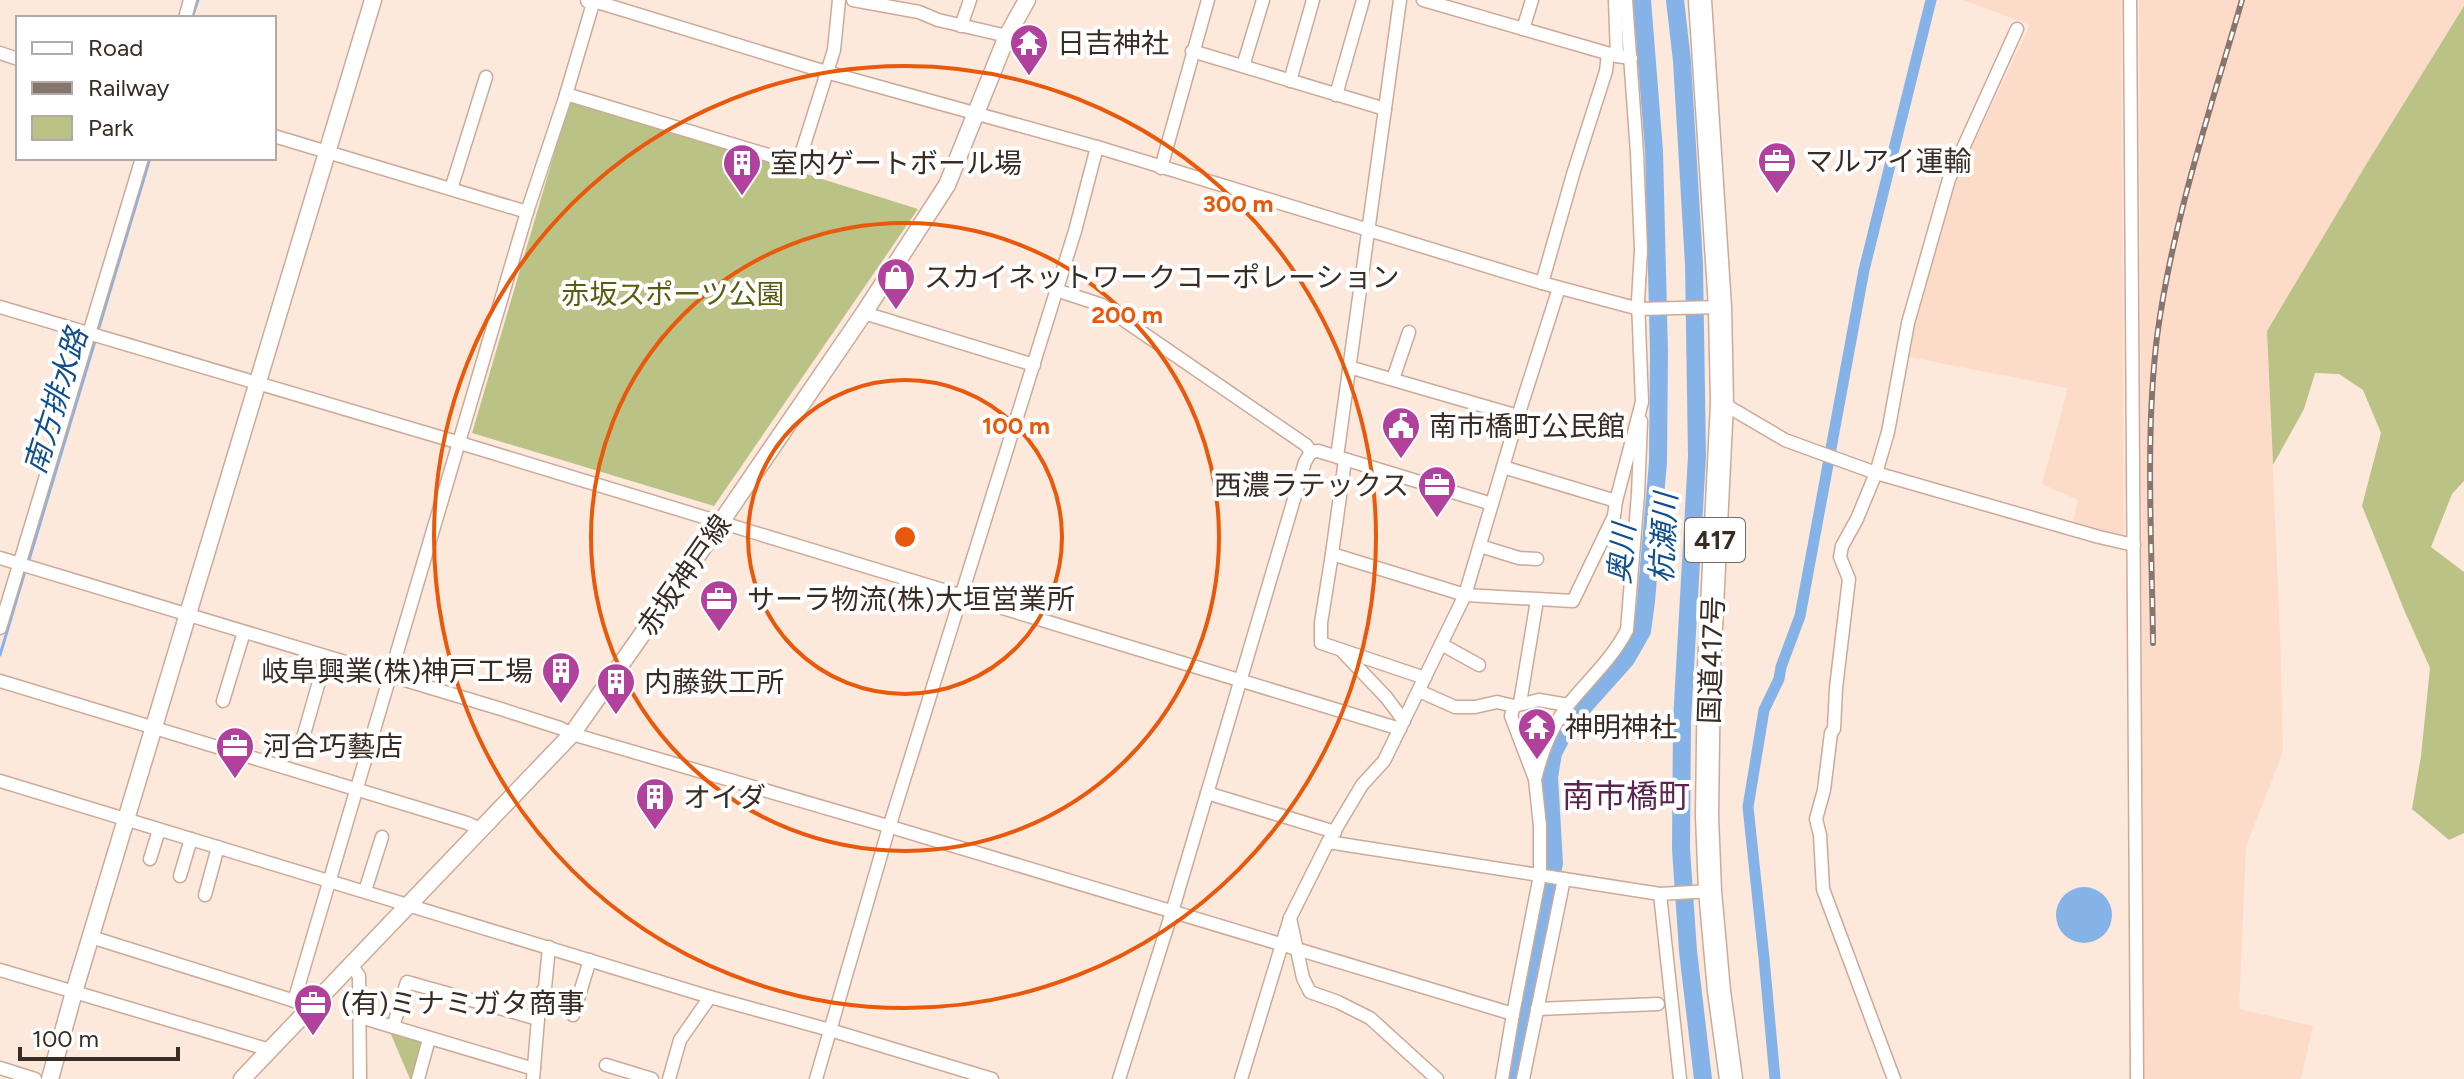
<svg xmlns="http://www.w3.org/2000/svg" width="2464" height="1079" viewBox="0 0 2464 1079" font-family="Figtree,'Noto Sans JP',sans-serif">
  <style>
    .built { fill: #fddbc9 }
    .green { fill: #bac286 }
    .water { fill: #86b3e7 }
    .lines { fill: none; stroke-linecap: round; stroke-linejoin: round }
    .stream { stroke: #86b3e7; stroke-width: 3 }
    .canal { stroke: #86b3e7; stroke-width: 11 }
    .river { stroke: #86b3e7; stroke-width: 18 }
    .street-casing { stroke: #ccaa98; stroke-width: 15 }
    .secondary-casing { stroke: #ccaa98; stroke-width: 19 }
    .highway-casing { stroke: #ccaa98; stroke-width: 25 }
    .street { stroke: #fff; stroke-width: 12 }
    .secondary { stroke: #fff; stroke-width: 16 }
    .highway { stroke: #fff; stroke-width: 22 }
    .rail-casing { stroke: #86766d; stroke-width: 6 }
    .rail { stroke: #fff; stroke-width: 3; stroke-dasharray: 9; stroke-linecap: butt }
    .ring { fill: none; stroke: #e8590c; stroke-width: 4 }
    .labels { text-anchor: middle; stroke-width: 8; stroke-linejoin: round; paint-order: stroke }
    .shield { fill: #fff; stroke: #746b66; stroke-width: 2 }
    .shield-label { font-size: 26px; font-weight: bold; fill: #392c25 }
    .poi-label { font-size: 28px; fill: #392c25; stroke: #fff; text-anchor: start }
    .park-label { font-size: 28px; fill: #575e10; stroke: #fff }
    .street-label { font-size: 28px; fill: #392c25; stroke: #fff }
    .water-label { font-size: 30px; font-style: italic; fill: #104f8e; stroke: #fff }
    .quarter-label { font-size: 32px; fill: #5c2551; stroke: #fff }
    .centre { fill: #e8590c; stroke: #fff; stroke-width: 4 }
    .ring-label { font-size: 24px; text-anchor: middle; font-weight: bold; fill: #e8590c; stroke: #fff; stroke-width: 8; stroke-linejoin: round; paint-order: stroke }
  </style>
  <rect width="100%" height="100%" fill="#fde8dc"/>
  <g class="built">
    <polygon points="1963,0 2121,0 2124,538 2073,522 2078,500 2042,484 2068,388 1904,356 1955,182 2030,25"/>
    <polygon points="2139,0 2464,0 2464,6 2367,163 2267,331 2280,634 2283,752 2246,846 2239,1009 2313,1026 2301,1079 2144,1079"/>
  </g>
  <g class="green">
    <polygon points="2464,6 2464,481 2452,494 2431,547 2464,572 2464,833 2449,840 2412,809 2421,756 2430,668 2405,612 2362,506 2381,433 2363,390 2339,374 2315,373 2304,409 2273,465 2267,331 2367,163"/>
    <polygon points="570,100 918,209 714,506 472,433"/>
    <polygon points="390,1032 421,1041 422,1046 413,1079 410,1079"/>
  </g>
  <circle class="water" cx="2084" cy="915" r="28"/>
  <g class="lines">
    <g class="stream">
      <polyline points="192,18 198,0"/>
      <polyline points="97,334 150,158"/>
      <polyline points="28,563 95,341"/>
      <polyline points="0,655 25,571"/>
    </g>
    <polyline class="canal" points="1775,1079 1764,958 1748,807 1764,710 1779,679 1781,667 1800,616 1864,270 1931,0"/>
    <g class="river">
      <polyline points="1675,0 1682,61 1694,264 1697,456 1682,721 1681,849 1688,951 1703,1079"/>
      <polyline points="1510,1079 1554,863 1549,777 1553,753 1568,724 1626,659 1642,631 1646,601 1658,462 1659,352 1654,151 1642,0"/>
    </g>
    <g class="street-casing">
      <g id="street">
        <polyline points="853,0 919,12 938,20 1007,36"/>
        <polyline points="1423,0 1617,56 1631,58"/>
        <polyline points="1615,0 1617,56"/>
        <polyline points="2130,0 2137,1079"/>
        <polyline points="594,1 826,72 1097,147 1542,283 1639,309 1720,307"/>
        <polyline points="185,18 190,0"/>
        <polyline points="961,26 970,0"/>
        <polyline points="1523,29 1532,0"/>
        <polyline points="1192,51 1385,109"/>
        <polyline points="0,53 18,59"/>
        <polyline points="1243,66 1263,0"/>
        <polyline points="1290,81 1313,0"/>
        <polyline points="566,94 798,164 834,50 839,0"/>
        <polyline points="1336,95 1363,0"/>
        <polyline points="274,136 527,212"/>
        <polyline points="1161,168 1208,0"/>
        <polyline points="451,189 486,77"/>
        <polyline points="1542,283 1574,171 1606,71 1608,54"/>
        <polyline points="1056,290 1102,305 1306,445 1311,452 1318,451 1492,504"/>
        <polyline points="0,307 460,443 1400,729"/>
        <polyline points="864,313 1034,365"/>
        <polyline points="1349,367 1518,416"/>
        <polyline points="1393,379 1409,332"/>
        <polyline points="1722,403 1785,440 1815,451 1876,473 2099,537 2134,545"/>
        <polyline points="1337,457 1400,0"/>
        <polyline points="1345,460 1332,554 1465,595 1573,601 1614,516 1616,501"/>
        <polyline points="1503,467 1616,501 1642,402 1638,301 1641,250 1637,153 1626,0"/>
        <polyline points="1480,546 1519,558 1537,559"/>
        <polyline points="1332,554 1321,623 1321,643 1425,678"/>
        <polyline points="0,558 501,709 560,728 572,734 891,827 1513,1014 1502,1079"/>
        <polyline points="0,628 142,158"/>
        <polyline points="1441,644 1479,665"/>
        <polyline points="1343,652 1386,697 1404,721"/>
        <polyline points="0,681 467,823 482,830"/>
        <polyline points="1419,691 1455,707 1475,707 1497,702 1514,706"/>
        <polyline points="223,701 244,632"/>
        <polyline points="1520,703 1537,600"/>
        <path d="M1568,705L1539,700L1514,706L1511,716L1535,779C1542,752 1551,727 1569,704C1589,679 1612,659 1627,630L1638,494L1641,421"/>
        <polyline points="301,745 326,657"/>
        <polyline points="0,781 710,997 830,1030 992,1079"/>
        <polyline points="1207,793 1335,832"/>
        <polyline points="1328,842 1660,894 1710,891"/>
        <polyline points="150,859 159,830"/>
        <polyline points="180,876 191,839"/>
        <polyline points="365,891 382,837"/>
        <polyline points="1660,894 1680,1079"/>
        <polyline points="205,895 218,847"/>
        <polyline points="1290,918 1303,978 1310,992 1338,1002 1370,1018 1437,1079"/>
        <polyline points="91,937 298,1002"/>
        <polyline points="352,966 359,976 360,1079"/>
        <polyline points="0,970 270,1050"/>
        <polyline points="294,1001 527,212 565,98 594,0"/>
        <polyline points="1537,1009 1658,1004"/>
        <polyline points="1513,1014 1540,875 1540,826 1535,779"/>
        <polyline points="573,1015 590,960"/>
        <polyline points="360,1017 534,1069"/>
        <polyline points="393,1027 407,982 538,1019"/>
        <polyline points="606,1065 652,1079"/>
        <polyline points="0,1068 35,1079"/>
        <polyline points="418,1079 429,1039"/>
        <polyline points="533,1079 538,1019 541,993 545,988 549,947"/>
        <polyline points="669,1079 680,1040 710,997"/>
        <polyline points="816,1079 887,834 1075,231 1097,147"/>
        <polyline points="1119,1079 1172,912 1305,462 1311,452"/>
        <polyline points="1241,1079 1290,918 1328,842 1362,785 1384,761 1465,595 1518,416 1559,288"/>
        <polyline points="1523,1079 1564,879"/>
        <polyline points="1894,1079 1823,889 1820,835 1816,819 1824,790 1831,733 1834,729 1836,688 1849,579 1840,557 1842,546 1857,519 1876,473 1888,432 1908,323 1949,179 2017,29"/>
      </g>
    </g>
    <g class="secondary-casing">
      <g id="secondary">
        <polyline points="589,0 594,1"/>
        <polyline points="50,1079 74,992 373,0"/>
        <polyline points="242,1079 572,734 721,522 864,313 947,185 1007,36 1027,0"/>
      </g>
    </g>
    <g class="highway-casing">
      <polyline id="highway" points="1700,0 1720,307 1722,403 1709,668 1707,816 1710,891 1719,991 1731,1079"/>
    </g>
    <use href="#street" class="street"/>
    <use href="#secondary" class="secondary"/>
    <use href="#highway" class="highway"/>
    <g class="rail-casing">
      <path id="rail" d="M2153,643C2152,544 2145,435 2157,337C2172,223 2210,111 2242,0"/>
    </g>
    <use href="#rail" class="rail"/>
  </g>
  <g class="ring">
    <circle cx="905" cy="537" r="157"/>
    <circle cx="905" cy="537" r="314"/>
    <circle cx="905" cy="537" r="471"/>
  </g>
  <defs>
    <g id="temple-pin" transform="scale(2)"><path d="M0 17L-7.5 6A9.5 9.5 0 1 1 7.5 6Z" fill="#b2419d" stroke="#fff"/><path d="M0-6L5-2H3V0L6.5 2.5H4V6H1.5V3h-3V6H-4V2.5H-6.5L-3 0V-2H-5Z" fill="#fff"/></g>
    <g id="office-pin" transform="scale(2)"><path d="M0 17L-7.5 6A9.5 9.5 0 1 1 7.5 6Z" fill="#b2419d" stroke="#fff"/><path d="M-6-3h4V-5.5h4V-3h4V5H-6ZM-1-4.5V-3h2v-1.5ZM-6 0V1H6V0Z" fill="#fff"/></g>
    <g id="building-pin" transform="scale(2)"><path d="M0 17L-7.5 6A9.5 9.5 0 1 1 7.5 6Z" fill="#b2419d" stroke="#fff"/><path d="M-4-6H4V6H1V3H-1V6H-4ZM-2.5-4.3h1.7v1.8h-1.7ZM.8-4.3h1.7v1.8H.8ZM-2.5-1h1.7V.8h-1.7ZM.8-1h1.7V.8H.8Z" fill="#fff"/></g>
    <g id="shop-pin" transform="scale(2)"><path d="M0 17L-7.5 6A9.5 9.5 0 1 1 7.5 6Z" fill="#b2419d" stroke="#fff"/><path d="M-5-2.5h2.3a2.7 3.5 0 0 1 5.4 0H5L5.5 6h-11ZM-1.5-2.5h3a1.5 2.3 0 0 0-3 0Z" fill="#fff"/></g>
    <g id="civic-pin" transform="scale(2)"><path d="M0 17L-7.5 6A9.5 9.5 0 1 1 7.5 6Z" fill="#b2419d" stroke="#fff"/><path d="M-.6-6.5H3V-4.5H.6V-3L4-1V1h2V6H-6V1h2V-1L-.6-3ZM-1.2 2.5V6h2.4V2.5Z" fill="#fff"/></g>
  </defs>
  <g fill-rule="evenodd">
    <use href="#temple-pin" x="1029" y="43"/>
    <use href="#office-pin" x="1777" y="161"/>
    <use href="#building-pin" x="742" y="163"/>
    <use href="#shop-pin" x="896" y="277"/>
    <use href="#civic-pin" x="1401" y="426"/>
    <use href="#office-pin" x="1437" y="485"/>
    <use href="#office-pin" x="719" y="599"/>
    <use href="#building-pin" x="561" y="671"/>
    <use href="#building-pin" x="616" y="682"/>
    <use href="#temple-pin" x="1537" y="727"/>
    <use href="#office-pin" x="235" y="746"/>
    <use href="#building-pin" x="655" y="797"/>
    <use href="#office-pin" x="313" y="1003"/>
  </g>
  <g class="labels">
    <rect class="shield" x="1685" y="518" width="60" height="44" rx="6"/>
    <g class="shield-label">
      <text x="1715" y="549">417</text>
    </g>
    <g class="poi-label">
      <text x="1057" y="53">日吉神社</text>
      <text x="1805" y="171">マルアイ運輸</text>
      <text x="770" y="173">室内ゲートボール場</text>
      <text x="924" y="287">スカイネットワークコーポレーション</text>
      <text x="1429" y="436">南市橋町公民館</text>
      <text x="1409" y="495" text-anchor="end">西濃ラテックス</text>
      <text x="747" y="609">サーラ物流(株)大垣営業所</text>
      <text x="533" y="681" text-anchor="end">岐阜興業(株)神戸工場</text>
      <text x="644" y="692">内藤鉄工所</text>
      <text x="1565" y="737">神明神社</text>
      <text x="263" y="756">河合巧藝店</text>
      <text x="683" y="807">オイダ</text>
      <text x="341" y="1013">(有)ミナミガタ商事</text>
    </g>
    <g class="park-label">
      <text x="673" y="304">赤坂スポーツ公園</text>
    </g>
    <g class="street-label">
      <text transform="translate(684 575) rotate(-55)" y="10">赤坂神戸線</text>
      <text transform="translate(1711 660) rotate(-88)" y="10">国道417号</text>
    </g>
    <g class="water-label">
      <text transform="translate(56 401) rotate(-73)" y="10">南方排水路</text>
      <text transform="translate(1664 538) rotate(-87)" y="10">杭瀬川</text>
      <text transform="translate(1622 554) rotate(-85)" y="10">奥川</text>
    </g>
    <g class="quarter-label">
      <text x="1626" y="807">南市橋町</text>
    </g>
  </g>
  <circle cx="905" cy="537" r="12" class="centre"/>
  <g class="ring-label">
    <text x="1238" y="212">300 m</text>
    <text x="1127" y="323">200 m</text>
    <text x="1016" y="434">100 m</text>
  </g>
  <rect x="16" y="16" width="260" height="144" fill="#ffffff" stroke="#b0aba8" stroke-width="2"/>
  <rect x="32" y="42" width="40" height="12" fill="#ffffff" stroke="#b0aba8" stroke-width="2"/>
  <text x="88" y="56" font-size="24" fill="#392c25">Road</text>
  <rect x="32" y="82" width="40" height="12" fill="#86766d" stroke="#b0aba8" stroke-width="2"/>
  <text x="88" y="96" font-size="24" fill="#392c25">Railway</text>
  <rect x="32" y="116" width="40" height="24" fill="#bac286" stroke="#b0aba8" stroke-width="2"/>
  <text x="88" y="136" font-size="24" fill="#392c25">Park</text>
  <path d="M20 1047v12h158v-12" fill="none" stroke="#392c25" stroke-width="4"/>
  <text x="32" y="1047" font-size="24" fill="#392c25" stroke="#ffffff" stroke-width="6" paint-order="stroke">100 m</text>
</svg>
